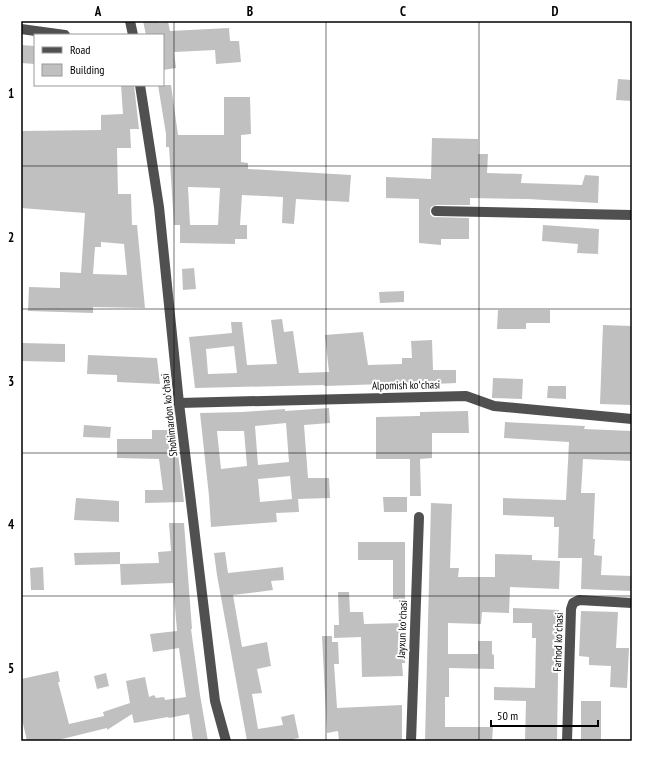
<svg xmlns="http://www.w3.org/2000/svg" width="653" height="762" viewBox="0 0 653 762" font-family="'PT Sans Narrow',sans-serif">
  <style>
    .building { fill: #c0c0c0; fill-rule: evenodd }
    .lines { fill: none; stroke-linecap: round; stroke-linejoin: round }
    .minor { stroke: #505050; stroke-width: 10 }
    .grid { fill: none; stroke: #000; stroke-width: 1; stroke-opacity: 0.55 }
    .labels { text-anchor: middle; stroke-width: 4; stroke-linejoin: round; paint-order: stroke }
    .street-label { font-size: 11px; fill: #000; stroke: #fff }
    .neatline { fill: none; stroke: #000; stroke-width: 1.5 }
    .grid-label { font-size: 13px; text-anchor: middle; font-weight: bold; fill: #000 }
  </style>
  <rect width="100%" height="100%" fill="#fff"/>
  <g class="building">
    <polygon points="143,21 158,21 158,23 168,22 170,31 229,28 230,41 239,41 241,62 216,64 215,50 174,52 176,68 163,70 163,35 146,35"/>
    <polygon points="21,45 35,46 35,64 21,63"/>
    <polygon points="618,79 632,80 632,101 616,100"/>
    <path d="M121,85H134L139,129H130L131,148H117L118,194H131L132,225H137L145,308L93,307V313L28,311L29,287L60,288V272L81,273L85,213L21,208V131L101,130V115L123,114ZM101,242L124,244L127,275L93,274L95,247H101Z"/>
    <path d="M158,85H171L178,135H224V97H250L251,134L241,135V162L248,163V169L351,175L349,202L296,199L294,224L282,223L283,197L242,195L240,225H247V239H235V244L180,243V225H174L169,147H166V134ZM188,187L220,188L218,225H190Z"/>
    <polygon points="432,138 478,139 478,154 488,154 487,173 522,174 521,183 582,185 585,175 599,176 598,203 528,199 470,198 470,205 436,205 431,207 430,210 430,214 433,217 469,218 469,239 441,239 441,245 419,243 419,199 386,198 386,177 431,179"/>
    <polygon points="543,225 599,229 598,254 577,253 578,244 542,241"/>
    <polygon points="194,268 196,289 183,290 182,269"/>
    <polygon points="404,291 404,302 380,303 379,292"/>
    <polygon points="498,310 550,310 550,323 526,323 526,329 497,329"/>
    <path d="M282,319L284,332L293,331L299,373L329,372L325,335L363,332L368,365L402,364V358H412L411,341L432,340L433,370H456V383L413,385V383L325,386L324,385L195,388L189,337L232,333L231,322H242L247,365L277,364L271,320ZM234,346L237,373L208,374L206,349Z"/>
    <polygon points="603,325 632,326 632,405 600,404"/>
    <polygon points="21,343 65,344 65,362 21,361"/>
    <polygon points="88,355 157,358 160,384 117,382 117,375 87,374"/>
    <polygon points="493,378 523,379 522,399 492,398"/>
    <polygon points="548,386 566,386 566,399 547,398"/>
    <path d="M329,408L330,423L304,425L308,478H329L330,498L298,499L299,512L276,513L277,522L211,527L209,496L200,413L243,412L285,409V411ZM286,423L289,462L258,465L255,426ZM217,431H244L247,466L221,469ZM290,476L292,499L260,502L258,479Z"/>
    <polygon points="468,411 469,433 432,433 432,458 420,459 421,496 410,496 410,459 376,459 376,417 420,416 420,412"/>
    <polygon points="505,422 585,426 584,429 632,431 632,461 583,459 581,493 595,493 593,539 595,539 594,555 602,556 601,575 632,576 632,591 581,589 582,558 558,558 559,527 554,527 554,517 503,515 503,498 566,500 569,442 504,438"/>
    <polygon points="84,425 111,427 110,438 83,437"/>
    <polygon points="152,430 175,430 184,502 145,503 145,490 163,490 159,459 117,458 117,439 152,439"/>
    <polygon points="383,497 407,497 407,512 384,512"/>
    <polygon points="76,498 119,501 119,522 74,520"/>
    <polygon points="431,503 452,504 450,568 459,568 458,577 495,577 495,554 532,555 532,560 560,561 559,589 510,587 509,613 482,612 481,624 448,623 448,654 478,654 478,641 492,641 492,654 494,655 494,669 449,668 449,697 445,697 445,727 493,727 492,741 425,741"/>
    <polygon points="169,523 184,523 192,629 191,629 200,695 208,741 193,741 189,714 169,718 168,717 134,723 132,714 107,730 107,728 54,741 27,741 21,715 21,679 58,671 60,682 58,682 69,724 104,716 103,712 130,703 126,681 145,677 149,697 154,695 156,698 164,697 165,700 186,697 179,648 153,652 150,634 177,631 173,583 121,585 120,564 159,563 158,552 171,551"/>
    <polygon points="358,542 405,542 405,599 393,599 393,560 358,560"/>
    <polygon points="120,552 120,564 75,565 74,553"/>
    <polygon points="225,552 228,573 283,567 284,580 271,581 273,590 233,595 242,647 267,642 271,666 257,669 262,693 252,694 258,729 283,725 281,717 294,714 299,738 294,739 292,741 247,741 217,575 214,553"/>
    <polygon points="43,567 44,590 31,590 30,568"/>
    <polygon points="338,592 349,592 350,612 363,612 364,624 405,623 405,663 402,663 403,676 362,677 361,637 334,638 334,625 339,625"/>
    <polygon points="513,608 559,610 557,741 525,741 526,701 494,700 494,687 535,688 536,638 532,638 532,623 513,623"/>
    <polygon points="581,611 618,612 616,648 629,648 627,688 610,687 611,666 589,665 589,657 579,656"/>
    <polygon points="322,636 332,636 332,642 338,642 339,664 334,664 337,708 402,705 402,741 339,741 338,731 327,733"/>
    <polygon points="106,673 109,686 97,689 94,676"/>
    <rect x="581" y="701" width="20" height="40"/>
  </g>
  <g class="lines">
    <g class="minor">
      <polyline points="130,21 133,35"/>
      <polyline points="21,29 65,35"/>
      <polyline points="140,85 159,207 179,403 215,701 226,741"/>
      <polyline points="436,211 632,215"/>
      <polyline points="179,403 466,396 494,406 632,419"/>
      <polyline points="411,741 419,517"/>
      <polyline points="567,741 571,609 573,603 579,600 632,603"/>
    </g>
  </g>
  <path class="grid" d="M174,21V741M326,21V741M479,21V741M21,166H632M21,309H632M21,453H632M21,596H632"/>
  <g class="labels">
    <g class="street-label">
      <text transform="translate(406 385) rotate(-1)" y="4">Alpomish koʻchasi</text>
      <text transform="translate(169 415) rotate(-96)" y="4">Shohimardon koʻchasi</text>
      <text transform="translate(402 629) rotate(-88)" y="4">Jayxun koʻchasi</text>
      <text transform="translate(558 642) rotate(-88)" y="4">Farhod koʻchasi</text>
    </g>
  </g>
  <rect width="653" height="762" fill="none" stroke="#ffffff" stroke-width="44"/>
  <rect x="34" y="34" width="130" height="52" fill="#ffffff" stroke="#999999"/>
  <rect x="42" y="47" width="20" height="6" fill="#505050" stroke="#999999"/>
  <text x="70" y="54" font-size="12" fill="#000000">Road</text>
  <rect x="42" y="64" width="20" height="12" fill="#c0c0c0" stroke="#999999"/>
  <text x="70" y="74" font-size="12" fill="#000000">Building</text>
  <path d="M491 720v6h107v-6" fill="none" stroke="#000000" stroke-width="2"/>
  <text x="497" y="720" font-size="12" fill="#000000" stroke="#ffffff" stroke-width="3" paint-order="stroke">50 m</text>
  <rect x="22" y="22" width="609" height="718" class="neatline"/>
  <g class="grid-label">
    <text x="98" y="16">A</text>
    <text x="250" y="16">B</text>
    <text x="403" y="16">C</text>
    <text x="555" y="16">D</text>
    <text x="11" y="98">1</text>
    <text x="11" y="242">2</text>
    <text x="11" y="386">3</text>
    <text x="11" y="529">4</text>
    <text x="11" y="673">5</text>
  </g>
</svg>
